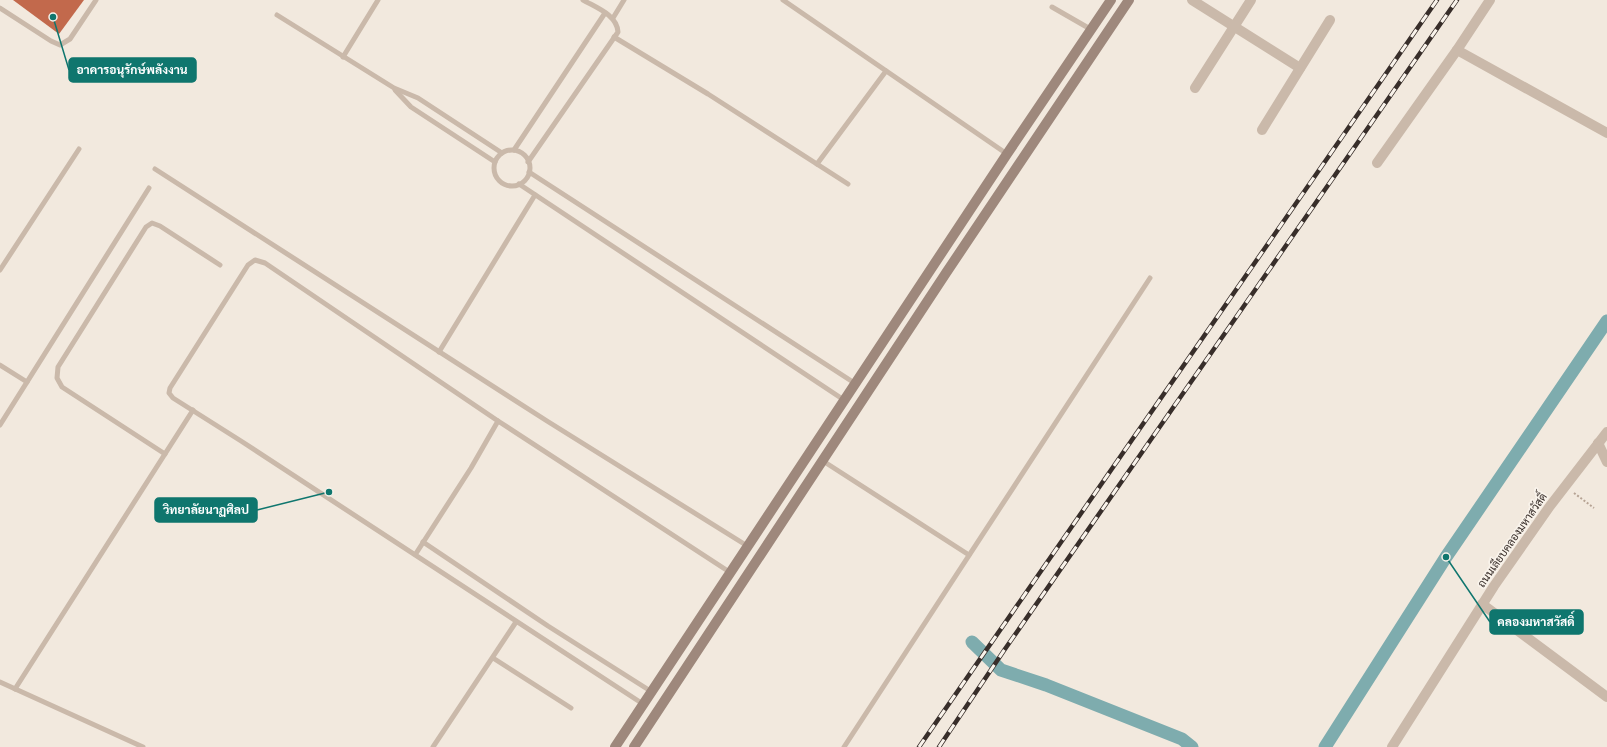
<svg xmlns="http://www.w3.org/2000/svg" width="1607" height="747" viewBox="0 0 1607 747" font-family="Quicksand,Sarabun,sans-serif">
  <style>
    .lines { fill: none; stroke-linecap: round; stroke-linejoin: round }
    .canal { stroke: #7eacae; stroke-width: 13 }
    .building { fill: #c2694c }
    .path { stroke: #b6a394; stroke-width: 2; stroke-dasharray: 2 2; stroke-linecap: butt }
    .service { stroke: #cab9aa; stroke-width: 5 }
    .minor { stroke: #cab9aa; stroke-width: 10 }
    .secondary { stroke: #9e887c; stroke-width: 10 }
    .rail-casing { stroke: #382e2a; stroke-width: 4.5 }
    .rail { stroke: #f9f3eb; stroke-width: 3; stroke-dasharray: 9; stroke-linecap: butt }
    .labels { text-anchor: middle; stroke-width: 3.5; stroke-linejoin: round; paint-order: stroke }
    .street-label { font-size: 11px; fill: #382e2a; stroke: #f9f3eb }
    .leader { fill: none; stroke: #0f766e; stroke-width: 1.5 }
    .callout-dot { fill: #0f766e; stroke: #f9f3eb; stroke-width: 1.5 }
    .callout { fill: #0f766e; stroke: #0f766e; stroke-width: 1.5 }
    .callout-label { font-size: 12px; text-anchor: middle; font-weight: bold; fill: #fff }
  </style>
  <rect width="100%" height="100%" fill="#f2e9de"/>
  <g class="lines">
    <g class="canal">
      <polyline points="972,642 1001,670 1046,685 1182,739 1192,747"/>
      <polyline points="1325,747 1446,557 1607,321"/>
    </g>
  </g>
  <polygon class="building" points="13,0 84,0 59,34"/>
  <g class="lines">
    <polyline class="path" points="1574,493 1594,508"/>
    <g class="service">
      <polyline points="783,0 1007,154"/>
      <polyline points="1052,7 1092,30"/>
      <polyline points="0,8 51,41 60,45 70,39 96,0"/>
      <polyline points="277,15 394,88 418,98 502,153"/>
      <polyline points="613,18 624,0"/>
      <polyline points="614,37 708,94 848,184"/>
      <polyline points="343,57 378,0"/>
      <polyline points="395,90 411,107 495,162"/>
      <polyline points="514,150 605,13"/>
      <circle cx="512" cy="168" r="18"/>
      <path d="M528,162L618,32C617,15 597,8 583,0"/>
      <polyline points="817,164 886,71"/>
      <polyline points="155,169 547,421 749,547"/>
      <polyline points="529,172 856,384"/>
      <polyline points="519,184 844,400"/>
      <polyline points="0,270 79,149"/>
      <polyline points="439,352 535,195"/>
      <polyline points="0,365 27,382"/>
      <polyline points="498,421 731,573"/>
      <polyline points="0,425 149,188"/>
      <polyline points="165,454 62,387 57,378 58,367 146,227 152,223 160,226 220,265"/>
      <polyline points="823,461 969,555"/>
      <polyline points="423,542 548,626 652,692"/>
      <polyline points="415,555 471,468 498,421 265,263 255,260 248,265 170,388 169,393 173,398 241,441 643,704"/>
      <polyline points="493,658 571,708"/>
      <polyline points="0,682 143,747"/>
      <polyline points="15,689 193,410"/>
      <polyline points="433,747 516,622"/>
      <polyline points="844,747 1150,278"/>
    </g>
    <g class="minor">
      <polyline points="1192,0 1300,68"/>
      <polyline points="1457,50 1607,133"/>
      <polyline points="1195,88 1251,0"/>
      <polyline points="1262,130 1330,20"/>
      <polyline points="1377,163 1457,50 1490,0"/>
      <polyline points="1598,443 1607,462"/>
      <polyline points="1482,604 1607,697"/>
      <polyline points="1392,747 1494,586 1550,506 1607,432"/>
    </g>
    <g class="secondary">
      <polyline points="615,747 1007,154 1111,0"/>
      <polyline points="634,747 946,273 1129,0"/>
    </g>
    <g class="rail-casing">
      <g id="rail">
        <polyline points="919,747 1437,0"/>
        <polyline points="939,747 1005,649 1457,0"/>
      </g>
    </g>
    <use href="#rail" class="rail"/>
  </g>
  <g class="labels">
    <g class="street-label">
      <text transform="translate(1512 540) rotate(-55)" y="4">ถนนเลียบคลองมหาสวัสดิ์</text>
    </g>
  </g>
  <path class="leader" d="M53 17L69 70M329 492L257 510M1446 557L1490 622"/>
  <g class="callout-dot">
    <circle cx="53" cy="17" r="4"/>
    <circle cx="329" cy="492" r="4"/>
    <circle cx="1446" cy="557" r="4"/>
  </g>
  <g class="callout">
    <rect x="69" y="58" width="127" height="24" rx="4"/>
    <rect x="155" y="498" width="102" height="24" rx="4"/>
    <rect x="1490" y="610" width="93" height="24" rx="4"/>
  </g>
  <g class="callout-label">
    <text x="132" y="74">อาคารอนุรักษ์พลังงาน</text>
    <text x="206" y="514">วิทยาลัยนาฏศิลป</text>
    <text x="1536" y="626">คลองมหาสวัสดิ์</text>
  </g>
</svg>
